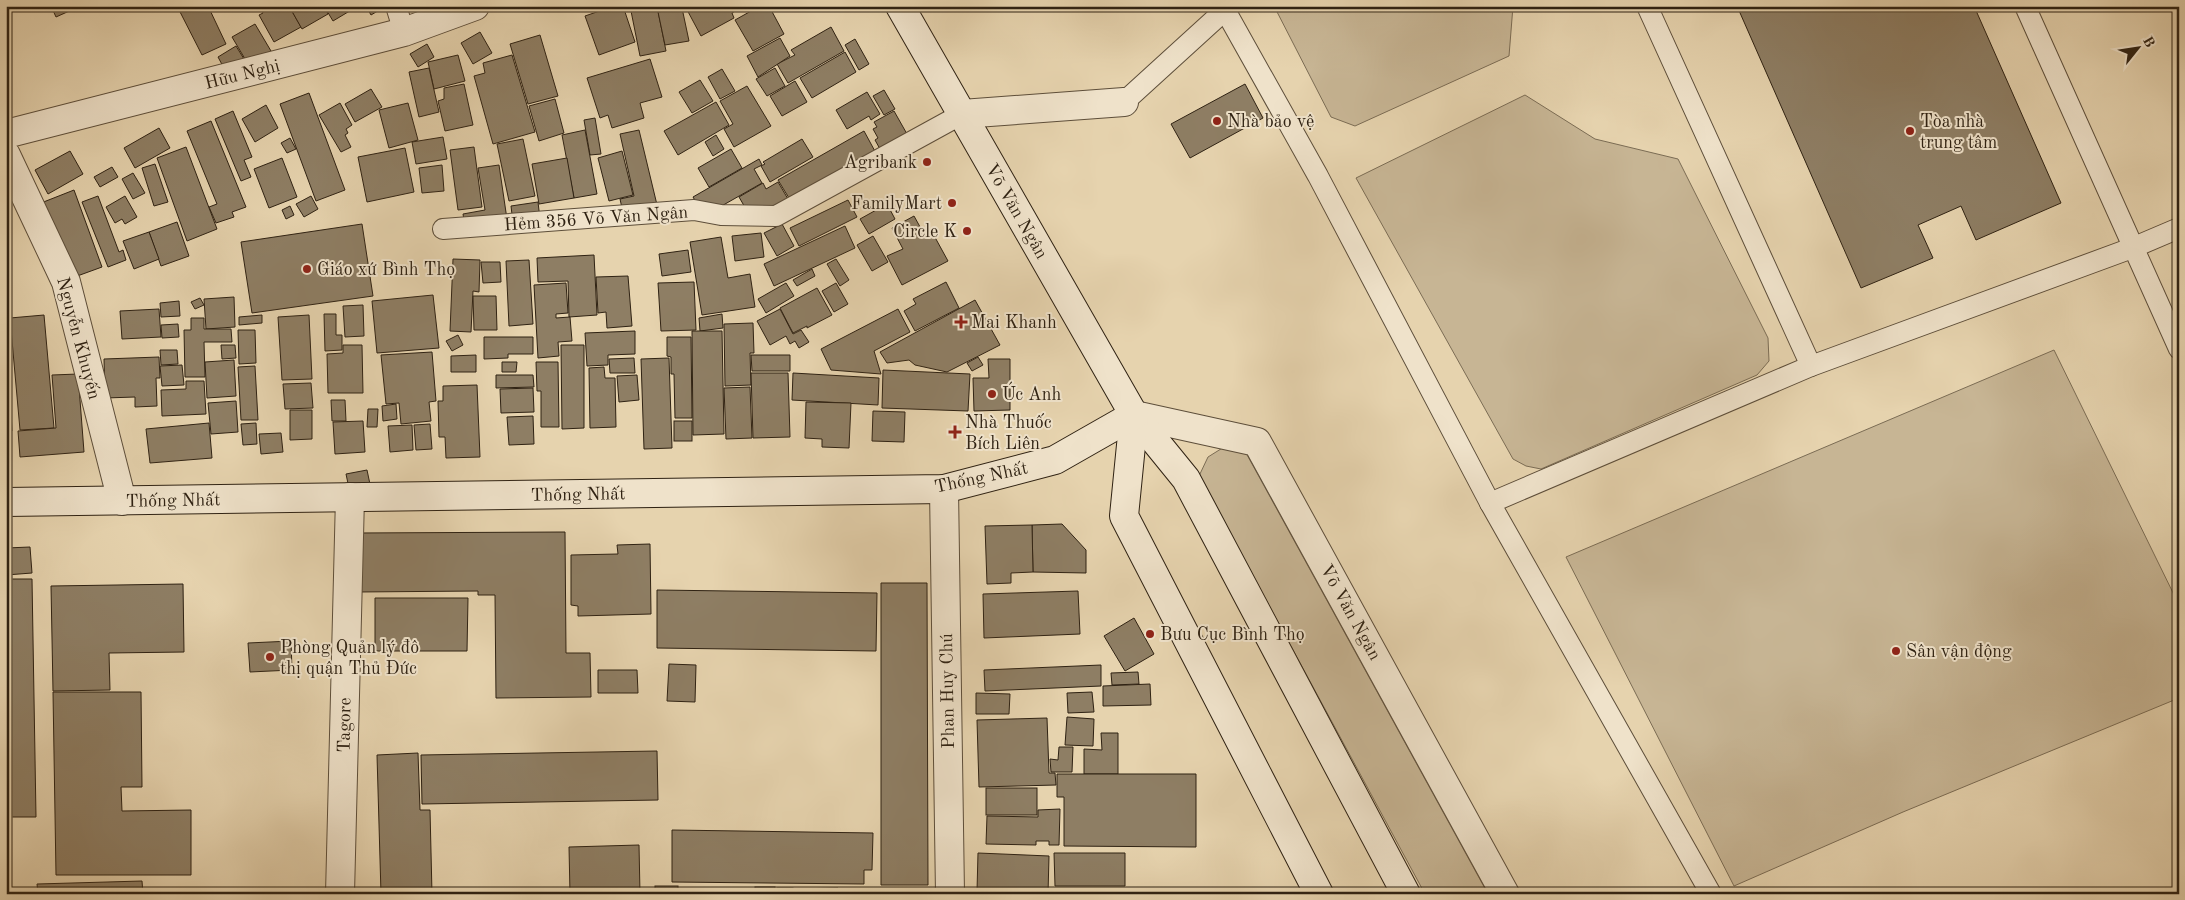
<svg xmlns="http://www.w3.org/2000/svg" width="2185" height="900" viewBox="0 0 2185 900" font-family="'Old Standard TT',serif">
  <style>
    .green { fill: #c7b594; stroke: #7b6c54 }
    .building { fill: #8e7e64; stroke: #2f2213 }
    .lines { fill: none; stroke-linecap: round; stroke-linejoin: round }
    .lane-casing { stroke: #5d4e3a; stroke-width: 22 }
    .street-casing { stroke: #5d4e3a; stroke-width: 30 }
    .secondary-casing { stroke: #2f2213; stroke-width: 30 }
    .lane { stroke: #efe2ca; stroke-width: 20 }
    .street { stroke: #efe2ca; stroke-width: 28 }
    .secondary { stroke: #efe2ca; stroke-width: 28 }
    .poi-dot { fill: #8f2418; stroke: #efe2ca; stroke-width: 2 }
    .labels { text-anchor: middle; stroke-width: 4; stroke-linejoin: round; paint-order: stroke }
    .street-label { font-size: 18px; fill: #2f2213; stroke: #efe2ca }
    .poi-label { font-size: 18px; fill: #2f2213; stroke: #efe2ca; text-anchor: start }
  </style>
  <rect width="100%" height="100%" fill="#e6d3ae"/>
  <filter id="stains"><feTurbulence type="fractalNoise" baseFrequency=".004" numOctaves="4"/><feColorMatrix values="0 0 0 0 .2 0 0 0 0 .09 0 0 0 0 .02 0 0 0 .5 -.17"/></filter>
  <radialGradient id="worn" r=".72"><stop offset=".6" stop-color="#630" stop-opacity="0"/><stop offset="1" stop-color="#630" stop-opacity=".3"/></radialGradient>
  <g class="green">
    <polygon points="1274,6 1513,6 1509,56 1355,126 1331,117"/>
    <polygon points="1525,95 1595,139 1678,159 1768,338 1769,361 1757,375 1541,469 1526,466 1513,459 1356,178"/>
    <polygon points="2054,350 2179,605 2179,698 1903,812 1734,886 1566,557"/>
    <polygon points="1224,447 1246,453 1488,894 1425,894 1199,476 1208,457"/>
  </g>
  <g class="building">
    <polygon points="51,6 75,6 76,8 56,17"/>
    <polygon points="177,6 208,6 226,44 202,55"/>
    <polygon points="260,6 289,6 301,27 274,42 259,15 263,13"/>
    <polygon points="289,6 324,6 328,14 302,29"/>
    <polygon points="324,6 358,6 333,21"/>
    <polygon points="366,6 386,6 371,15"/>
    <polygon points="614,6 623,6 635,42 599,55 585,16"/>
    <polygon points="630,6 657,6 666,51 640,56"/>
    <polygon points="685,6 743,6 732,13 734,18 701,36"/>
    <polygon points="760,6 769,6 784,34 753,51 735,20"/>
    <polygon points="1737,6 1974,6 2061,203 1976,240 1961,206 1918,225 1933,258 1861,288"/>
    <polygon points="682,8 689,41 665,45 658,12"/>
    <polygon points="255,24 271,51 248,64 232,37"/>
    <polygon points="831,27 844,51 788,83 777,64 795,55 791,50"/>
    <polygon points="480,32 492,53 473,64 461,43"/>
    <polygon points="540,35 558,96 528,104 510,44"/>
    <polygon points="780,38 790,56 758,77 747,56"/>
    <polygon points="855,39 869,64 859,70 845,45"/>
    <polygon points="427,44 434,57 418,67 410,54"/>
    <polygon points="236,46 244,59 225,70 218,57"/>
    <polygon points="845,52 856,72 812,98 800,78"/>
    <polygon points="458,55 465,81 434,89 428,62"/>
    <polygon points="512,55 535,132 493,144 474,76 485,73 483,63"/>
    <polygon points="650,59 662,97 640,103 644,118 612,128 608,115 600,118 587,78"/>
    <polygon points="429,68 439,112 419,117 409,72"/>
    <polygon points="775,68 785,86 767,96 756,79"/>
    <polygon points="722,69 735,91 720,99 708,77"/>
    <polygon points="700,80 713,101 692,113 679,92"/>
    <polygon points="795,81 807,102 782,116 770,96"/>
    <polygon points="464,84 473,125 445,131 438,101 444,99 444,88"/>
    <polygon points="1245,84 1263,118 1190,158 1171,124"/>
    <polygon points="747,86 771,126 734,147 724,129 733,124 720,101"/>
    <polygon points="371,89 382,107 355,122 345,104"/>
    <polygon points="884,90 895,109 884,115 873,96"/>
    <polygon points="867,92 880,114 871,120 869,116 847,129 836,110"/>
    <polygon points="309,93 345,190 316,201 280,104"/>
    <polygon points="555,99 564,133 539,141 529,106"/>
    <polygon points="716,102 729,125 678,155 664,131"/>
    <polygon points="340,103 352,125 346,129 348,133 345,135 351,147 341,152 319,115"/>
    <polygon points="408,103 418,140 389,148 379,110"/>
    <polygon points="266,105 278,128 255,142 242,119"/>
    <polygon points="233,111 252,157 244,160 251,177 241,181 215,119"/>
    <polygon points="894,111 907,134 880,149 875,140 878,138 873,129 877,127 874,122"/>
    <polygon points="595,118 601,154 590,155 584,120"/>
    <polygon points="211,121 246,207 232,212 234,217 216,223 209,207 217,204 187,131"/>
    <polygon points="159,128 170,148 135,168 124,148"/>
    <polygon points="585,130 597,194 574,198 562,135"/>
    <polygon points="639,130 658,209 624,217 620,199 634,196 620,134"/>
    <polygon points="864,131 877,155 792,203 778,180"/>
    <polygon points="716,135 724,149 713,156 705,142"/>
    <polygon points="443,137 447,159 416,164 412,142"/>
    <polygon points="290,138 296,149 287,153 281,143"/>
    <polygon points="523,139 535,196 509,201 497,144"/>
    <polygon points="802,139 813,157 770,182 761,166 765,164 763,162"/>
    <polygon points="186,147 217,229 187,241 157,158"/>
    <polygon points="474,147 482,207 458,210 450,150"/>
    <polygon points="405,148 414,192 367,202 358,157"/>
    <polygon points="731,149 742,168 709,187 698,168"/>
    <polygon points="70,151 83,174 48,194 35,170"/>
    <polygon points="622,151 633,195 609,201 598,158"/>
    <polygon points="282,158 297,197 269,208 254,169"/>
    <polygon points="567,158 574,198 539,204 532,164"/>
    <polygon points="759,159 762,165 754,169 762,183 704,216 693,197"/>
    <polygon points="155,164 168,202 154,206 142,168"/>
    <polygon points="442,165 444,191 422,193 419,168"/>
    <polygon points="499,165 508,226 466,233 463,214 485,210 478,168"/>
    <polygon points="112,167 118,177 100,187 94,177"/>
    <polygon points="133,173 145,193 133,199 122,179"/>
    <polygon points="778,182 788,199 758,216 750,216 739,197 763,183 766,189"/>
    <polygon points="74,190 102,267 69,279 41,203"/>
    <polygon points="98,196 119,252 123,250 126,260 108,267 82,202"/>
    <polygon points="125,196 137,217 125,224 122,219 115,223 106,207"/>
    <polygon points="311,196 318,209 304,217 296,204"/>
    <polygon points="848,200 857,217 799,246 790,228"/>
    <polygon points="538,202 540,219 513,223 511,206"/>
    <polygon points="887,204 895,219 869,234 860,219"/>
    <polygon points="290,206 294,215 286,219 282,210"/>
    <polygon points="914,216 924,234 931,230 948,261 902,285 887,256 903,249 892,228"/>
    <polygon points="177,222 189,256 161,266 149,232"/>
    <polygon points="362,224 373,296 252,313 241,242"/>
    <polygon points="782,224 794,246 777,256 764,233"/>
    <polygon points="845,226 855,248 774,286 764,264"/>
    <polygon points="149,232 159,259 134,269 123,241"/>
    <polygon points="761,233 764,257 735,261 732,236"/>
    <polygon points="873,236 888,262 872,271 857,245"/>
    <polygon points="721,237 728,278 750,274 755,307 702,315 690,242"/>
    <polygon points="688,250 691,272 662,276 659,254"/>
    <polygon points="594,255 597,315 569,317 568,281 538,282 537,258"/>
    <polygon points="453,259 480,260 479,292 473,291 471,332 450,331"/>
    <polygon points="836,259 849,280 840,286 827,264"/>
    <polygon points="529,260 533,324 509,326 506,261"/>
    <polygon points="481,262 500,262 501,282 483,283"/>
    <polygon points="812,269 815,276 797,286 793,280"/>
    <polygon points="628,276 632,326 607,328 606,312 598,313 596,277"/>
    <polygon points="694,282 696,330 661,331 658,283"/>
    <polygon points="946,282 959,308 915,331 904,311 916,304 913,299"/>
    <polygon points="566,283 568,313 556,314 556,318 570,317 572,341 558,342 559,356 538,358 534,285"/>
    <polygon points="786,283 794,296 766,313 758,299"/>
    <polygon points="836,283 848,304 834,312 822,291"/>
    <polygon points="817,288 832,315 807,328 807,326 793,333 780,308"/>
    <polygon points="433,295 439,348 377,353 372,301"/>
    <polygon points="473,296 496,296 497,330 474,330"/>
    <polygon points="234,297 235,327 206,329 204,299"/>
    <polygon points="200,298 204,305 195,309 191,302"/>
    <polygon points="975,300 1000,345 947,372 915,365 909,360 887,363 880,352"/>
    <polygon points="179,301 180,316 161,317 160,303"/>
    <polygon points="363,305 364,336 345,337 343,306"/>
    <polygon points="159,309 161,337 122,339 120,311"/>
    <polygon points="780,309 793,334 801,330 809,342 799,348 795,341 790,344 786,336 770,345 757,321"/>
    <polygon points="898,309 910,332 874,351 881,374 831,370 821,349"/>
    <polygon points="324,314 336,314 336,335 342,335 342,350 325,351"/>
    <polygon points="722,314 723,328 700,331 699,318"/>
    <polygon points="44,315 54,428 20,430 10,318"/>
    <polygon points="262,315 262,323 239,325 239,317"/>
    <polygon points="309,315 312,379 282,380 278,317"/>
    <polygon points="191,318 204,318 204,329 231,329 232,342 204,342 205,377 185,377 184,330 191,330"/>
    <polygon points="753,323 754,353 750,353 751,385 725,386 724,324"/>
    <polygon points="178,324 179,337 162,338 161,325"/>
    <polygon points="6,327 9,327 11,345 6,346"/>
    <polygon points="238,330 255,330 256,363 239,364"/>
    <polygon points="635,331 635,354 608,355 608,365 587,366 585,333"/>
    <polygon points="692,331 722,331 724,434 693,435"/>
    <polygon points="458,335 463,345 452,351 446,341"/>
    <polygon points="484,337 533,337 533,354 508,354 508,358 484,359"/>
    <polygon points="667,337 691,337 692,418 675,418 674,374 671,374 671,357 667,356"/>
    <polygon points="221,345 235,345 236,358 222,359"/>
    <polygon points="343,345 362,345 363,393 328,393 327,354 343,353"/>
    <polygon points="561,345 584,345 584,428 562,429"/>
    <polygon points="8,350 11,410 6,410 6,351"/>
    <polygon points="160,350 177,350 178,364 161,365"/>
    <polygon points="432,352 436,401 429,402 431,421 401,424 399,403 386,404 381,355"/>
    <polygon points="476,355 476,372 451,372 451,356"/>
    <polygon points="751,355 790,355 790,371 752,371"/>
    <polygon points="159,357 160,378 156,378 157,406 135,407 135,397 105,398 104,359"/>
    <polygon points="978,357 983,365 972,371 967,363"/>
    <polygon points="634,358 635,373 610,373 609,359"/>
    <polygon points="669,358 672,448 644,449 641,359"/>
    <polygon points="988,359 1010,359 1010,410 974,411 973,378 989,378"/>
    <polygon points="234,360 236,396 207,398 205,362"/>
    <polygon points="502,362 517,362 516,372 502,372"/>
    <polygon points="536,362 558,362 559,427 541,427 541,391 537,391"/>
    <polygon points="182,365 184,385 162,386 160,366"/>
    <polygon points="255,366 258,420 241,420 238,367"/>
    <polygon points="604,367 605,378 615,378 616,427 590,428 589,368"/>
    <polygon points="883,370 970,374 968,411 882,408"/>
    <polygon points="751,373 788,373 790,437 753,438"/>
    <polygon points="793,373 879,378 878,405 792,400"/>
    <polygon points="78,374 84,452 20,457 18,431 56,428 52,375"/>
    <polygon points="496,375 533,375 534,387 496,388"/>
    <polygon points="637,375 639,400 619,402 617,376"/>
    <polygon points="186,381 204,381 206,414 162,416 161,390 186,389"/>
    <polygon points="311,383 313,408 285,409 283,384"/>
    <polygon points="477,385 480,457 446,458 445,437 439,437 438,401 443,401 443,386"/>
    <polygon points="750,387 752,438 726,439 724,388"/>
    <polygon points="533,388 534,412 501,413 500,389"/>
    <polygon points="331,400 345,400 346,421 332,421"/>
    <polygon points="236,401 238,432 211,434 208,403"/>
    <polygon points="806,402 851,403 849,448 822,447 822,439 805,438"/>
    <polygon points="396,404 397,419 383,421 382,406"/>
    <polygon points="368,409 378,409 377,427 367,427"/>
    <polygon points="290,410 312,410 312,439 290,440"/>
    <polygon points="873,411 905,412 904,442 872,441"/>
    <polygon points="6,412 11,412 12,431 6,432"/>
    <polygon points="533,416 534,444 509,445 507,417"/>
    <polygon points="363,421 365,452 335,454 333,422"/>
    <rect x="674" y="421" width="18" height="20"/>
    <polygon points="209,423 212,458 150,463 146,429"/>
    <polygon points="256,423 257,444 243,445 241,424"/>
    <polygon points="430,424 432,449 416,450 414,425"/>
    <polygon points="412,425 413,450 390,452 388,426"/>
    <polygon points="281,433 283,452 261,454 259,434"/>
    <polygon points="367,470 371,489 350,493 346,474"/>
    <polygon points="1062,524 1086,550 1086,573 1033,572 1032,525"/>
    <polygon points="1032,525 1033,572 1011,573 1011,583 987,584 985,526"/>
    <polygon points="565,532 566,653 590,653 591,697 496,698 495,595 478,595 478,591 357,592 356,533"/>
    <polygon points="650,544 651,614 578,616 578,606 571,605 571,555 618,554 617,545"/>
    <polygon points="30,547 32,573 6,575 6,548"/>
    <polygon points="6,579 32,579 36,817 6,817"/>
    <polygon points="881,583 927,583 928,885 881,885"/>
    <polygon points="183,584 184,652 109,653 110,690 53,691 51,586"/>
    <polygon points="657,590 877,593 876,651 657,648"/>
    <polygon points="1078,591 1080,634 984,638 983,594"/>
    <polygon points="375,598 468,598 467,651 375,651"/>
    <polygon points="1134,618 1154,654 1125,671 1104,636"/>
    <polygon points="291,641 292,670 250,672 248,643"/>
    <polygon points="669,664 696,665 695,702 667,701"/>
    <polygon points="1101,665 1101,686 985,691 984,670"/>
    <polygon points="598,670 637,670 638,693 598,693"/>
    <polygon points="1138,672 1139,684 1112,685 1111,673"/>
    <polygon points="1150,684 1151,705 1103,706 1103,686"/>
    <polygon points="53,692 141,692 142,787 121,787 122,811 191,810 191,875 56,875"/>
    <polygon points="1092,692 1094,712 1068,713 1067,693"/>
    <polygon points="976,693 1010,694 1009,714 976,714"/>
    <polygon points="1067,717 1094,719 1093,746 1065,745"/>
    <polygon points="1047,718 1049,773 1055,773 1056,785 979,787 977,720"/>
    <polygon points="1101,733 1118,733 1118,774 1084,774 1084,749 1102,750"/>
    <polygon points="1059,747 1073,747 1072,772 1051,772 1050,759 1058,760"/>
    <polygon points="657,751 658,800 422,804 421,755"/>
    <polygon points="418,753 420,810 430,810 432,894 381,894 377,755"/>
    <polygon points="1057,774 1196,774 1196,847 1064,846 1064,797 1057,797"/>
    <rect x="986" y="788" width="51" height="27"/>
    <polygon points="1060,809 1059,845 1049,845 1049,841 1036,841 1036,845 986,844 987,816 1038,817 1038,810"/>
    <polygon points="672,830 873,833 872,870 864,870 864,884 672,882"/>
    <polygon points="639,845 640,894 570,894 569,847"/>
    <polygon points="978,853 1049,856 1048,894 977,891"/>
    <polygon points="1054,853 1125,853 1125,886 1055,886"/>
    <polygon points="142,881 143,894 38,894 37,884"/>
    <rect x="655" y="886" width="23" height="8"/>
    <rect x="755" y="887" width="20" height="7"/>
    <rect x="777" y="888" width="16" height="6"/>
    <polygon points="838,888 838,894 793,894 793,889"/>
    <rect x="681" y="889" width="21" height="5"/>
    <polygon points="705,889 725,890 725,894 705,894"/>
    <rect x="738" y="889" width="14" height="5"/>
    <rect x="1154" y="892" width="75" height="2"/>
  </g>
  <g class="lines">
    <g class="lane-casing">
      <g id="lane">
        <polyline points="396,6 404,32"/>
        <polyline points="1647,6 1811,366"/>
        <polyline points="2025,6 2179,349"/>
        <polyline points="1225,10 1318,176 1490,503 1711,894"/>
        <polyline points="1124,102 1225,10 1226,6"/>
        <polyline points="443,229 694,210 721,215 776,216 962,114"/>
        <polyline points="1490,503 1811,366 2132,248 2179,228"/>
      </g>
    </g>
    <g class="street-casing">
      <g id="street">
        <polyline points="962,114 1124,102"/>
        <polyline points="6,134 404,32 475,6"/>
        <polyline points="6,155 66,282 122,501"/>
        <polyline points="1134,415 1257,442 1505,894"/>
        <polyline points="944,489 950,894"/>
        <polyline points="340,894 350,497"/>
      </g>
    </g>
    <g class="secondary-casing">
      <g id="secondary">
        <polyline points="900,6 1134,415 1186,479 1406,894"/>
        <polyline points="1134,415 1124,516 1319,894"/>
        <polyline points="6,502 944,489 1055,460 1134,415"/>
      </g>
    </g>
    <use href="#lane" class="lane"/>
    <use href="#street" class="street"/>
    <use href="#secondary" class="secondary"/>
  </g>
  <g class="poi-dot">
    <circle cx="1217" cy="121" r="5"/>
    <circle cx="1910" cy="131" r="5"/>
    <circle cx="927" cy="162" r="5"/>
    <circle cx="952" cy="203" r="5"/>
    <circle cx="967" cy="231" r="5"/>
    <circle cx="307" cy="269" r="5"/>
    <path d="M958.5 314.5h5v5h5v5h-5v5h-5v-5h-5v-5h5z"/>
    <circle cx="992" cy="394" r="5"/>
    <path d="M952.5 424.5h5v5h5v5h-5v5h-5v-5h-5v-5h5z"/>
    <circle cx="1150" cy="634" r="5"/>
    <circle cx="1896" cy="651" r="5"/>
    <circle cx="270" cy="657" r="5"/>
  </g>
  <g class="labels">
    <g class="street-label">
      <text transform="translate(242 74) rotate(-14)" y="6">Hữu Nghị</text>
      <text transform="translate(1017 211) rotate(60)" y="6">Võ Văn Ngân</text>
      <text transform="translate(596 218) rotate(-4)" y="6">Hẻm 356 Võ Văn Ngân</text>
      <text transform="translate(79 338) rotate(75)" y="6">Nguyễn Khuyến</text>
      <text transform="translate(981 477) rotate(-12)" y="6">Thống Nhất</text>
      <text transform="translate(578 494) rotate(-1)" y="6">Thống Nhất</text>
      <text transform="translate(173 500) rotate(-1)" y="6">Thống Nhất</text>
      <text transform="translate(1351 612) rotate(61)" y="6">Võ Văn Ngân</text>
      <text transform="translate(947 691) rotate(-91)" y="6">Phan Huy Chú</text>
      <text transform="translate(344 725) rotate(-89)" y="6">Tagore</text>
    </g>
    <g class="poi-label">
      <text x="1227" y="127">Nhà bảo vệ</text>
      <text x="1920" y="127">Tòa nhà<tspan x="1920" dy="21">trung tâm</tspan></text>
      <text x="917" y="168" text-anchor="end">Agribank</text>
      <text x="942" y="209" text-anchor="end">FamilyMart</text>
      <text x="957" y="237" text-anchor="end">Circle K</text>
      <text x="317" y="275">Giáo xứ Bình Thọ</text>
      <text x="971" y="328">Mai Khanh</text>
      <text x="1002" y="400">Úc Anh</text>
      <text x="965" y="428">Nhà Thuốc<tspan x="965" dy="21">Bích Liên</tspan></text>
      <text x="1160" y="640">Bưu Cục Bình Thọ</text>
      <text x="280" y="653">Phòng Quản lý đô<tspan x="280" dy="21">thị quận Thủ Đức</tspan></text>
      <text x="1906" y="657">Sân vận động</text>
    </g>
  </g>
  <rect width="2185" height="900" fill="none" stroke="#e6d3ae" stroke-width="25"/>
  <rect x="8" y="8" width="2170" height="885" fill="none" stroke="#2f2213" stroke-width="2.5"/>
  <rect x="12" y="12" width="2160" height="875" fill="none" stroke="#2f2213"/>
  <g transform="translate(2138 48) rotate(60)" stroke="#efe2ca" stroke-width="4" paint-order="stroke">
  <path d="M0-4L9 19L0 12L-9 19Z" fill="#2f2213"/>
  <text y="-8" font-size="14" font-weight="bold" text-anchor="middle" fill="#2f2213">B</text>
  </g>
  <rect width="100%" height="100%" filter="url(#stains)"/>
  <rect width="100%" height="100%" fill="url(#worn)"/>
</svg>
